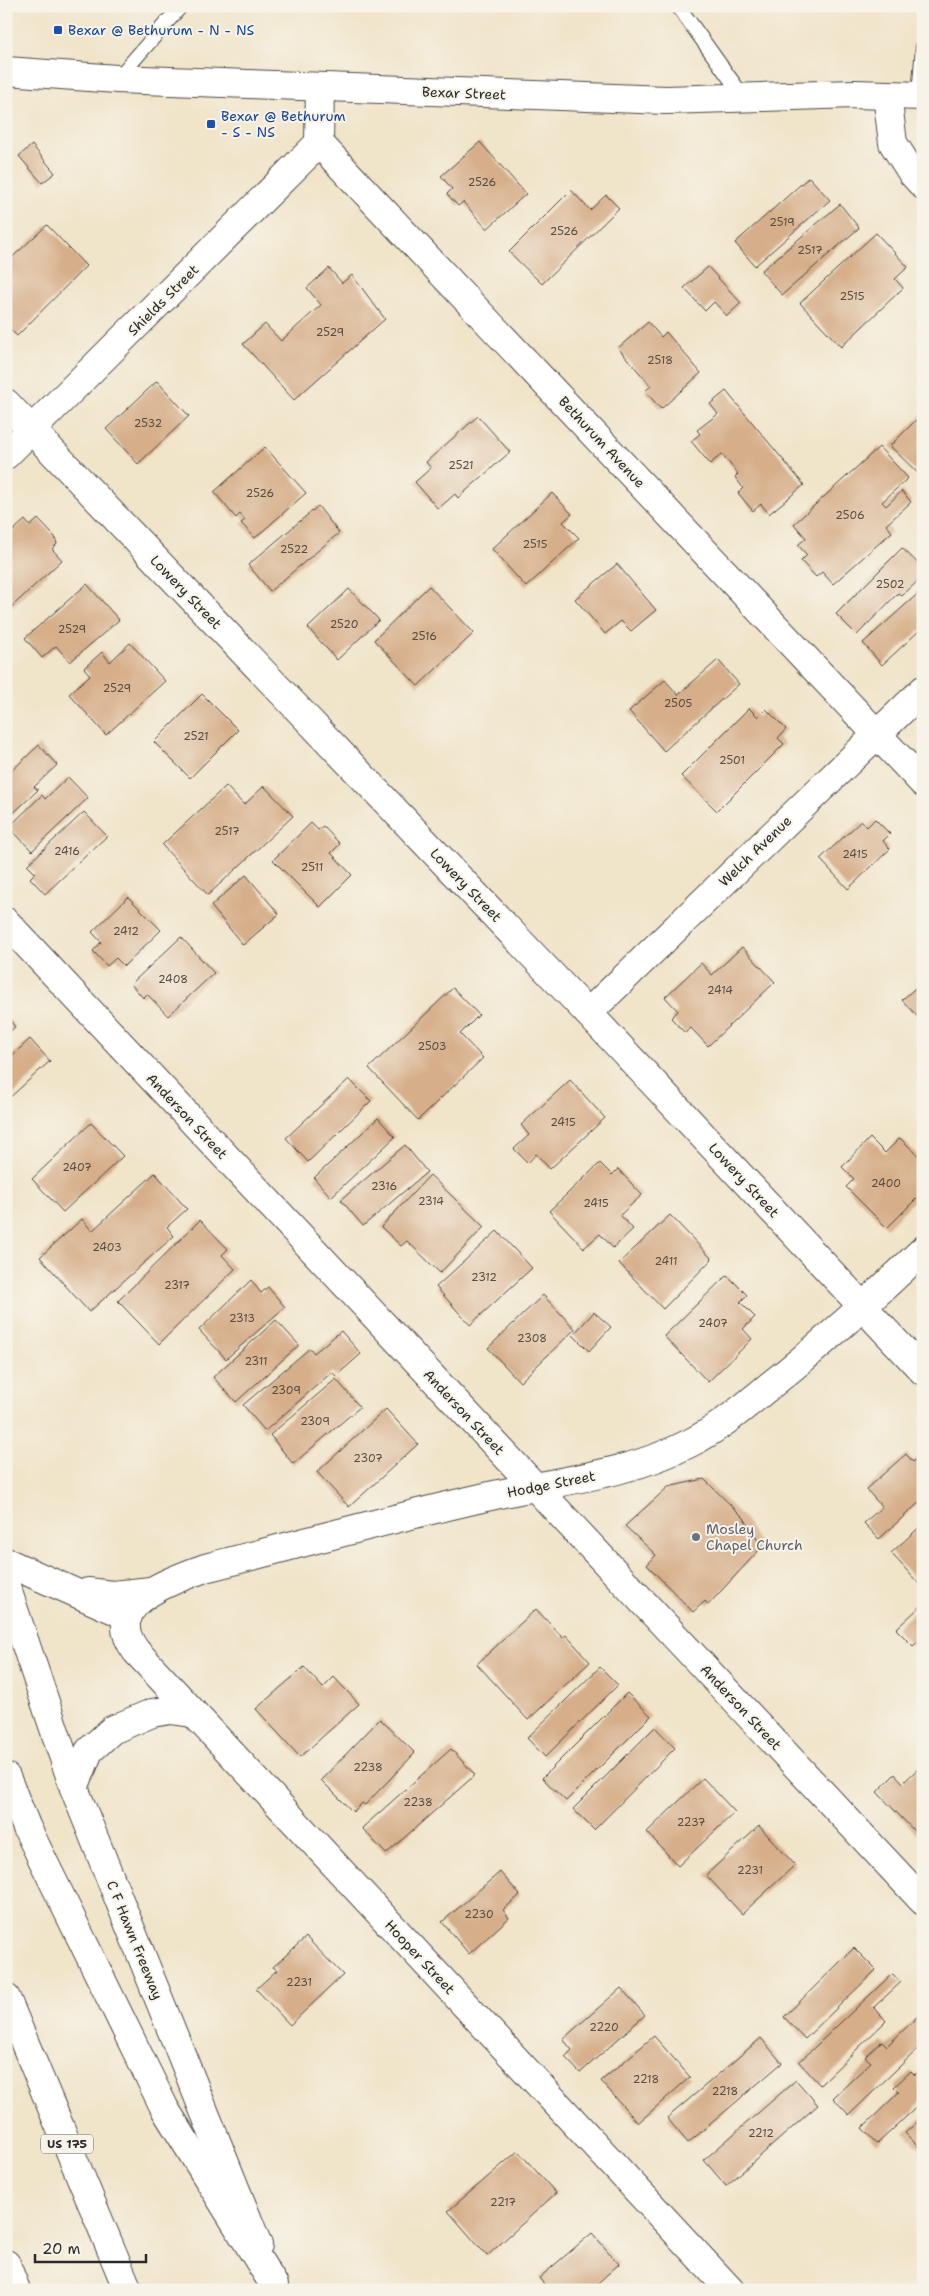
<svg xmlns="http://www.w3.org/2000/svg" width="929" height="2296" viewBox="0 0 929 2296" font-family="'Shantell Sans',sans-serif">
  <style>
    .building { fill: #d6ae89 }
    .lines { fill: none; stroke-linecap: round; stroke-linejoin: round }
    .service-casing { stroke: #494743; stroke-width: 16 }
    .minor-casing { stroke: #494743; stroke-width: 30 }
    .tertiary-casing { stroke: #494743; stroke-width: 30 }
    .secondary-casing { stroke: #494743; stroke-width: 30 }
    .motorway-casing { stroke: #494743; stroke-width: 30 }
    .service { stroke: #fff; stroke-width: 14 }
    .minor { stroke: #fff; stroke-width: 28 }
    .tertiary { stroke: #fff; stroke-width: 28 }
    .secondary { stroke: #fff; stroke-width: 28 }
    .motorway { stroke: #fff; stroke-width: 28 }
    .transit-dot { fill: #1a4fb4; stroke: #f7f3e8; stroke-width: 2 }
    .worship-dot { fill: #6b7280; stroke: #f7f3e8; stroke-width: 2 }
    .labels { text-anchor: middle; stroke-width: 4; stroke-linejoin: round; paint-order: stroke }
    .number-label { font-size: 11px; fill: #564c42 }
    .shield { fill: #f7f3e8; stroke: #686764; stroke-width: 1 }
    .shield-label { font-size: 12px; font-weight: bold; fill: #2b2b2b }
    .transit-label { font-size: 14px; fill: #164399; stroke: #f7f3e8; text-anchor: start }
    .street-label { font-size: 14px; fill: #2b2b2b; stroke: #f7f3e8 }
    .worship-label { font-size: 14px; fill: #5b616d; stroke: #f7f3e8; text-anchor: start }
  </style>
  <rect width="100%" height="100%" fill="#f7f3e8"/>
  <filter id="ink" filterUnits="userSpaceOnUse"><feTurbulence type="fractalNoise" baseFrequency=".02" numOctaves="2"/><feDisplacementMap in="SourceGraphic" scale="10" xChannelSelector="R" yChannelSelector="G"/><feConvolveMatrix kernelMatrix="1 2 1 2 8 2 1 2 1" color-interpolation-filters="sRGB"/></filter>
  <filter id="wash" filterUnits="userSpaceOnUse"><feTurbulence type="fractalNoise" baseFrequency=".0096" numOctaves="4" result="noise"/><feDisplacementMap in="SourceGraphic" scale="20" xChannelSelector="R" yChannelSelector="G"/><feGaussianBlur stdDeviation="1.12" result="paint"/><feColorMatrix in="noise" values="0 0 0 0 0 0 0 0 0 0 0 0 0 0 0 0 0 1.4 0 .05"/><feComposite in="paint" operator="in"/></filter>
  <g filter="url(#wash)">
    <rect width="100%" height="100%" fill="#f0e4c9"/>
    <g id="blocks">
      <g class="building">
        <polygon points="480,142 526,194 487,229 463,202 458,206 447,194 452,189 441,176"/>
        <polygon points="32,145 55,173 42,183 19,156"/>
        <polygon points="809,177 830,200 755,266 735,243"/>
        <polygon points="571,190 590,210 606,195 619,208 542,284 509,252"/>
        <polygon points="840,204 859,228 782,295 761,271"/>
        <polygon points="47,225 86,266 17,336 6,325 6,263"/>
        <polygon points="876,233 908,267 895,279 903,288 841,347 800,303"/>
        <polygon points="708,267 741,303 727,316 714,302 705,311 684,288"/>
        <polygon points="329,268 342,283 352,275 385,319 294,400 243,344 265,324 281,341 321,305 307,288"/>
        <polygon points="648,322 661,337 666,332 701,373 661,409 645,391 651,386 618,348"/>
        <polygon points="157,381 189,416 138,464 106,429"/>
        <polygon points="726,391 804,485 769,514 761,504 753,511 738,493 743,488 735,477 738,474 722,454 710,464 691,441 700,434 697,430 718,414 710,404"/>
        <polygon points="923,413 923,476 922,477 890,446"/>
        <polygon points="478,416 510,452 458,498 455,494 438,509 415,482 431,468 426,462"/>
        <polygon points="265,447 306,493 255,538 241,523 245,520 240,514 236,518 214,492"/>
        <polygon points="879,447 908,478 882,502 886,506 902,491 911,502 886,525 892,532 833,584 822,572 816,577 801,561 807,555 798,545 806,538 794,524"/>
        <polygon points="552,493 572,514 563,522 579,538 526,587 492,549"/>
        <polygon points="318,506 339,533 270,591 248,565"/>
        <polygon points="38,519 55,537 57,544 52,549 62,560 6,612 6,537 25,520 30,526"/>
        <polygon points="902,548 923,568 923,576 902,596 898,593 857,635 836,614"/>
        <polygon points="617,564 656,610 631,631 621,621 605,634 575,599"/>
        <polygon points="87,584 119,620 70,662 56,646 42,658 25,638"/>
        <polygon points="429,586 474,633 418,686 374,640"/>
        <polygon points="349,589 379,620 337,660 308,628"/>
        <polygon points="923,589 923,633 920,630 882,665 863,643"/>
        <polygon points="130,643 165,681 106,735 69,694 90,675 84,668 102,652 110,662"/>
        <polygon points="718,660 739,684 664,751 629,711 665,680 678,695"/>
        <polygon points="202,694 238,730 190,778 154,742"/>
        <polygon points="749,708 758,717 766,709 786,729 778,738 784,744 717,811 681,776"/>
        <polygon points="39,745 57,765 34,787 38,790 6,820 6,776"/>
        <polygon points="68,777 88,798 32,851 9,827 42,795 45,799"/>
        <polygon points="226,786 244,805 264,786 293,816 208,895 162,845"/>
        <polygon points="84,812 107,836 45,894 30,878 35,873 27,865"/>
        <polygon points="875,819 890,834 883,841 890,849 848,889 820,859 861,821 867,827"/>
        <polygon points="311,823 318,830 323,826 340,844 331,853 352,875 320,907 273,860"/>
        <polygon points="246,875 279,914 243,945 211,906"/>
        <polygon points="128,897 161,930 124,966 116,958 107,966 93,951 101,942 92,932"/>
        <polygon points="181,937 214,973 168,1016 147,994 143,998 131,984"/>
        <polygon points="742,947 775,982 708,1046 691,1028 685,1033 671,1018 678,1011 665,997 701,963 712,975"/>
        <polygon points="923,981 923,1022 902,1000"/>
        <polygon points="453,988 479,1015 460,1034 483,1058 418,1120 369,1068"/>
        <polygon points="6,1015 15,1027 6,1035"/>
        <polygon points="30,1039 50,1061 6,1101 6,1061"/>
        <polygon points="349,1079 371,1101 308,1162 286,1138"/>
        <polygon points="570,1080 605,1118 550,1169 536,1154 528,1163 514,1149 529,1135 521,1125"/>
        <polygon points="378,1118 395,1137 331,1197 314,1178"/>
        <polygon points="91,1123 123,1156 63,1212 32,1179"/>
        <polygon points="870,1138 885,1153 900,1138 923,1160 923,1192 887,1228 846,1187 854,1179 842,1167"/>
        <polygon points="405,1145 427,1172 363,1226 341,1200"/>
        <polygon points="600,1163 612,1175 618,1169 642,1195 620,1215 633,1229 613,1248 600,1234 584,1248 549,1211"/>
        <polygon points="155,1173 187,1209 167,1227 174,1236 89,1312 40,1257 82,1219 92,1231"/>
        <polygon points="430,1175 484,1227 440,1273 407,1241 401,1246 381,1227"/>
        <polygon points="670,1215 712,1259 663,1309 619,1263"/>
        <polygon points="200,1220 228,1249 222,1255 235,1269 159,1344 118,1301"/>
        <polygon points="497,1231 532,1268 470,1325 436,1287"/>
        <polygon points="727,1275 747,1295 740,1302 755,1317 743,1329 752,1339 708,1382 664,1336"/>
        <polygon points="251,1280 261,1293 268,1287 285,1307 226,1359 199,1330"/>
        <polygon points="543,1295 575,1329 520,1382 488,1348"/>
        <polygon points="594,1312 611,1327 589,1351 573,1335"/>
        <polygon points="276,1320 299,1345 236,1402 213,1377"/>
        <polygon points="341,1331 361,1354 336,1376 332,1372 265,1431 243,1405 310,1348 314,1353"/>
        <polygon points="336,1379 360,1407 293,1464 270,1435"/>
        <polygon points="386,1409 418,1444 349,1507 317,1472"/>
        <polygon points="906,1454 913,1462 922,1454 923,1456 923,1499 879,1539 864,1523 882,1507 866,1489"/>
        <polygon points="704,1479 744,1518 762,1547 708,1605 705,1601 693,1612 647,1565 656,1555 625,1526 668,1487"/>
        <polygon points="923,1524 923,1583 920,1585 891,1553"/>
        <polygon points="923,1604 923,1637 913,1646 896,1629"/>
        <polygon points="536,1609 563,1638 566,1635 590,1662 528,1720 477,1664"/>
        <polygon points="304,1667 323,1688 334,1677 359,1704 300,1757 256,1709"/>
        <polygon points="600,1667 618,1685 545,1757 527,1738"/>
        <polygon points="627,1693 651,1716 566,1801 542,1778"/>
        <polygon points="380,1719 415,1753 365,1805 362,1803 353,1812 321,1780"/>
        <polygon points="655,1727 675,1748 594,1830 573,1809"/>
        <polygon points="451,1749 475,1775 386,1854 362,1828"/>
        <polygon points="923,1764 923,1831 918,1835 877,1792 895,1774 903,1783"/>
        <polygon points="703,1778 735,1812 678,1866 647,1832"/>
        <polygon points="759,1826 795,1865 742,1914 706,1875"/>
        <polygon points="500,1872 520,1895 503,1910 509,1918 469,1954 442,1922"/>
        <polygon points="306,1937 343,1975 290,2025 256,1989 277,1970 273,1967"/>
        <polygon points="854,1948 876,1970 805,2039 784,2017"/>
        <polygon points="892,1974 901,1982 874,2007 886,2021 820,2085 799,2062"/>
        <polygon points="621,1988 645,2015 580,2073 565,2057 572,2050 563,2039"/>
        <polygon points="918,2016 923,2021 923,2044 849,2115 833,2098 871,2062 865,2057 882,2041 887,2046"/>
        <polygon points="654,2036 690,2077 638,2123 601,2081"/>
        <polygon points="761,2038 782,2063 688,2143 667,2118"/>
        <polygon points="923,2068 923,2101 877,2144 862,2128 899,2092 894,2087 911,2071 915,2075"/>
        <polygon points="796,2080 818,2105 726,2186 704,2160"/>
        <polygon points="923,2117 923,2151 905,2133"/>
        <polygon points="518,2151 556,2193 487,2256 448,2211"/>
        <polygon points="592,2233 619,2264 590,2290 549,2290 539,2278"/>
      </g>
    </g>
  </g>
  <g filter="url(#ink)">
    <use href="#blocks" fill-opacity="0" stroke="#494743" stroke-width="1"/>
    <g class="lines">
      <g class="service-casing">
        <g id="service">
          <polyline points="678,6 744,98"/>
          <polyline points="117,79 181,6"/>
          <polyline points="919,96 923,46"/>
        </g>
      </g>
      <g class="minor-casing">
        <g id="minor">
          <polyline points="320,87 319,143 923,783"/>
          <polyline points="887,95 893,143 912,173 923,185"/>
          <polyline points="6,403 588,1013 923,1371"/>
          <polyline points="6,455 319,143"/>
          <polyline points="6,922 923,1901"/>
          <polyline points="588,1013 923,690"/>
          <path d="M730,2290L136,1651C133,1647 130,1642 128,1637C113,1598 179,1578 205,1568C303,1543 400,1516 499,1494C564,1480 630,1474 690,1443C720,1428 746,1405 772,1384C825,1342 874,1297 923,1250"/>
        </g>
      </g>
      <g class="tertiary-casing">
        <polyline id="tertiary" points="6,71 117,79 666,100 854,94 923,96"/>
      </g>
      <g class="secondary-casing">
        <g id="secondary">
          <polyline points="6,1562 128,1616"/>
          <polyline points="6,1586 74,1788 258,2245"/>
          <polyline points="88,1592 113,1595 151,1591"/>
          <polyline points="74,1788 89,1751 112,1730 152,1713 171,1710 192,1713"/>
        </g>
      </g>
      <g class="motorway-casing">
        <g id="motorway">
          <polyline points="6,1777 27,1828 165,2109 274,2285"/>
          <polyline points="6,1998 128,2290"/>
          <polyline points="6,2264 16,2290"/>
        </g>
      </g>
      <use href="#service" class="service"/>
      <use href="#minor" class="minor"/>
      <use href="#tertiary" class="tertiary"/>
      <use href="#secondary" class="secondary"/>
      <use href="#motorway" class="motorway"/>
    </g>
  </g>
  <g class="transit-dot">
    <rect x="53" y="25" width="10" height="10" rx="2.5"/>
    <rect x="206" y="119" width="10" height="10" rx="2.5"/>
  </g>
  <circle class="worship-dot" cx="696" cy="1537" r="5"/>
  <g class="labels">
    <g class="number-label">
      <text x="482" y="186">2526</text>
      <text x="782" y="226">2519</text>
      <text x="564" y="235">2526</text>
      <text x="810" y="254">2517</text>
      <text x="852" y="300">2515</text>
      <text x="330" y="336">2529</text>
      <text x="660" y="364">2518</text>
      <text x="148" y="427">2532</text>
      <text x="461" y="469">2521</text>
      <text x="260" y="497">2526</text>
      <text x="850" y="519">2506</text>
      <text x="535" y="548">2515</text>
      <text x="294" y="553">2522</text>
      <text x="890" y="588">2502</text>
      <text x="344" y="628">2520</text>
      <text x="72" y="633">2529</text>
      <text x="424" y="640">2516</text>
      <text x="117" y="692">2529</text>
      <text x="678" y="707">2505</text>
      <text x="196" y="740">2521</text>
      <text x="732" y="764">2501</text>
      <text x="227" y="835">2517</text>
      <text x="67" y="855">2416</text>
      <text x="855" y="858">2415</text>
      <text x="312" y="871">2511</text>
      <text x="126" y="935">2412</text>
      <text x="173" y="983">2408</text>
      <text x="720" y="994">2414</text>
      <text x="432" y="1050">2503</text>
      <text x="563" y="1126">2415</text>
      <text x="77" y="1171">2407</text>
      <text x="886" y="1187">2400</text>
      <text x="384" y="1190">2316</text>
      <text x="431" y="1205">2314</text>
      <text x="596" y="1207">2415</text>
      <text x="107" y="1251">2403</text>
      <text x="666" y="1265">2411</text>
      <text x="484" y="1281">2312</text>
      <text x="177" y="1289">2317</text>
      <text x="242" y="1322">2313</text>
      <text x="713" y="1327">2407</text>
      <text x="532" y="1342">2308</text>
      <text x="256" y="1365">2311</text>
      <text x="286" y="1394">2309</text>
      <text x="315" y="1425">2309</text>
      <text x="368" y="1462">2307</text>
      <text x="368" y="1771">2238</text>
      <text x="418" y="1806">2238</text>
      <text x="691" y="1826">2237</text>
      <text x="750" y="1874">2231</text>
      <text x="479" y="1918">2230</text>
      <text x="299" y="1986">2231</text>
      <text x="604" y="2031">2220</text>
      <text x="646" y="2083">2218</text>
      <text x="725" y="2095">2218</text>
      <text x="761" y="2137">2212</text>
      <text x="503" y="2206">2217</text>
    </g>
    <rect class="shield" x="41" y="2134.5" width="52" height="19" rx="4"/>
    <g class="shield-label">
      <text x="67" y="2148">US 175</text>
    </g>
    <g class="transit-label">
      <text x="68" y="35">Bexar @ Bethurum - N - NS</text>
      <text x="221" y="121">Bexar @ Bethurum<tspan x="221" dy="16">- S - NS</tspan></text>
    </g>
    <g class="street-label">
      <text transform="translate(464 93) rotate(2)" y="5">Bexar Street</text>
      <text transform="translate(163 300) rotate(-45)" y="5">Shields Street</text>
      <text transform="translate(602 442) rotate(47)" y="5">Bethurum Avenue</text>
      <text transform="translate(186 592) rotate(46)" y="5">Lowery Street</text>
      <text transform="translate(755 851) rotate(-44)" y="5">Welch Avenue</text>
      <text transform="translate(466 885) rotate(46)" y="5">Lowery Street</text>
      <text transform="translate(187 1116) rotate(47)" y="5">Anderson Street</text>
      <text transform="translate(744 1180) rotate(47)" y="5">Lowery Street</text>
      <text transform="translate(464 1412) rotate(47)" y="5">Anderson Street</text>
      <text transform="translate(551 1484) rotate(-11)" y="5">Hodge Street</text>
      <text transform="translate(741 1707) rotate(47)" y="5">Anderson Street</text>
      <text transform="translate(135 1940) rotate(68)" y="5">C F Hawn Freeway</text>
      <text transform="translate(420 1957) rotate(47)" y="5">Hooper Street</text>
    </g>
    <g class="worship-label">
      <text x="706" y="1534">Mosley<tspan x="706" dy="16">Chapel Church</tspan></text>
    </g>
  </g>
  <rect width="929" height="2296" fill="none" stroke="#f7f3e8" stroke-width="25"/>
  <path d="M35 2254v8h111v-8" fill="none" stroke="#2b2b2b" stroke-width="2.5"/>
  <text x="42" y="2254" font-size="15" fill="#2b2b2b" stroke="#f7f3e8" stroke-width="4" paint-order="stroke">20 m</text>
</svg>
